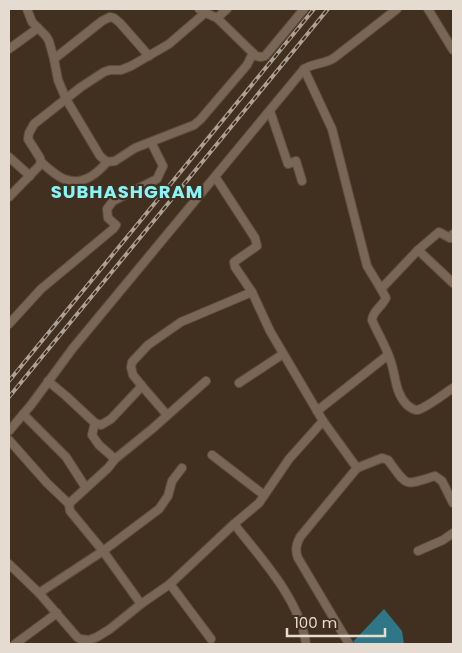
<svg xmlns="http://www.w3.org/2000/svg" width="462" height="653" font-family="Poppins,sans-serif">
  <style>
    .water { fill: #2f7786 }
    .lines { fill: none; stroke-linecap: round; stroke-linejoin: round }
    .minor-casing { stroke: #5c4f40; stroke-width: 10 }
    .minor { stroke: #796654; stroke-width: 8 }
    .rail-casing { stroke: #ada094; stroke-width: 4 }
    .rail { stroke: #413020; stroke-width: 2; stroke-dasharray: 5.5; stroke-linecap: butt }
    .labels { text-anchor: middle; stroke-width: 4.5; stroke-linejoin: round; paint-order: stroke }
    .district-label { font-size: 18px; font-weight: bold; letter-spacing: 1px; fill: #89f5fa; stroke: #413020 }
  </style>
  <rect width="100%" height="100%" fill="#413020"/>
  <path class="water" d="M384,609l18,22 2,13h-53z"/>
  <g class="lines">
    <defs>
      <g id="minor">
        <path d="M27,9l5,13 14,14 3,5 5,18 4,21 8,19 34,57 7,6 8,-1 20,-13 59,-23 6,-5 47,-55 6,-12"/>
        <path d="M199,9l9,5 9,4 39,38 5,1 4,-1 39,-47"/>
        <path d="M428,9l25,41"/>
        <path d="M217,18l10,-9"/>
        <path d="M9,49l29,-21"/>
        <path d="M54,59l48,-38 8,-4 4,1 6,5 29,33"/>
        <path d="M304,69c9,-6 21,-5 30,-11l63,-49"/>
        <path d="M270,111l18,53 8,-3 6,20"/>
        <path d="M9,157l21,19"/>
        <path d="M41,162c7,6 14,13 23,17 18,7 32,-4 43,-17"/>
        <path d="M216,178l39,60 2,8 -23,16 1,5 17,25 18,39 53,90 34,47 25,-10 6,2c20,27 15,26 47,16l7,5 11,22"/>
        <path d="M9,197l30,-31 2,-4 -1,-4 -12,-19 1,-6 5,-9 47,-37 23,-15 6,-2h11l10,-4 38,-22 36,-31"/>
        <path d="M418,250l35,33"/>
        <path d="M381,289l5,9c-4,9 -13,12 -14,22 6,14 15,28 19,42 5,15 4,31 16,43 3,2 6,5 10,5 8,-1 28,-17 36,-22"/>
        <path d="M9,324l32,-35 72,-60 3,-4 -8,-7 -1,-9 6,-8 44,-22 6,-13 -12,-24"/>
        <path d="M48,381l18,15 29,27 6,2 10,-6 31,-33"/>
        <path d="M239,383l44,-29"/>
        <path d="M317,411l71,-56"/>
        <path d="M23,414l43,43 20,31"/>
        <path d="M167,415l-25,-29 -9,-11 -2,-8 1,-5 16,-17 33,-23 71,-30"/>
        <path d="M95,423l-3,12 7,10 16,14"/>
        <path d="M9,431l22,-26 42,-57 231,-279 28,60 35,137 14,23 37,-39 21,-18 11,6 3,-4"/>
        <path d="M9,440l38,43 22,21"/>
        <path d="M212,455l52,40"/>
        <path d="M234,524c27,34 66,76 72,120"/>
        <path d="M418,551l25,-11 10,-7"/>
        <path d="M9,564l30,29 38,44 3,2 9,1 8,-3 13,-8 31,-25 29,-20 64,-60 25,-21 30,-44 34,-38"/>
        <path d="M170,584l41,55"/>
        <path d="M39,593l64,-42 56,-42 9,-13 4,-15 10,-13"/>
        <path d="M141,604l-38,-53 -33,-40 -1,-7 4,-4 35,-32 7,-9 37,-30 54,-48"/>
        <path d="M15,644l42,-31"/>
        <path d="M349,644l-51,-86c-3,-8 -2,-13 2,-21l57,-69"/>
      </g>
    </defs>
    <use href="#minor" class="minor-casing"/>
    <use href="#minor" class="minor"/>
    <defs>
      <g id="rail">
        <path d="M9,381l305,-372"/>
        <path d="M9,397l319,-388"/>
      </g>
    </defs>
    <use href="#rail" class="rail-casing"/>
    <use href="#rail" class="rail"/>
  </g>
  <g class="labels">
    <g class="district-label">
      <text x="127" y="198">SUBHASHGRAM</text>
    </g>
  </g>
  <rect width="462" height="653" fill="none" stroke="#e6dbd1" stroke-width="20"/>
  <path d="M287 628v8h98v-8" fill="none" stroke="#e6dbd1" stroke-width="2.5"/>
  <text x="294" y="628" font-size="15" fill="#e6dbd1" stroke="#413020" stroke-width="4" paint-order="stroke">100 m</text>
</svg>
